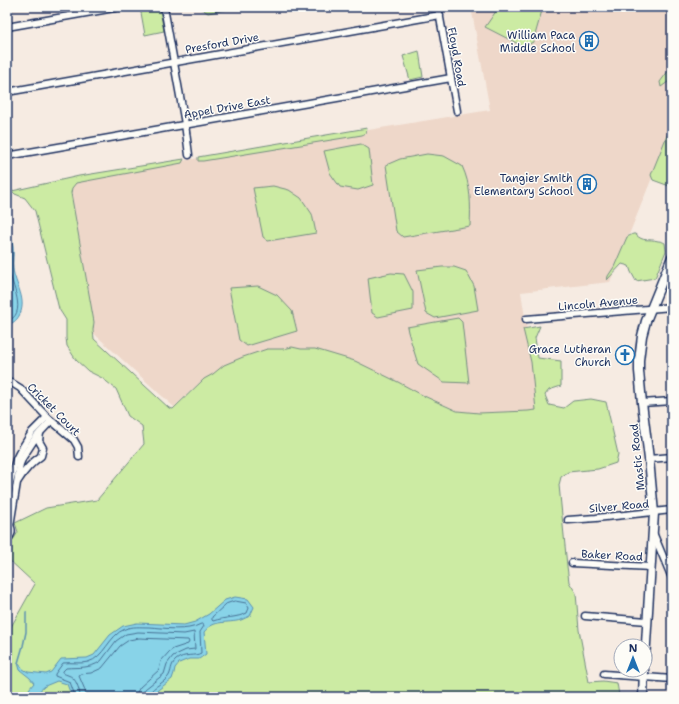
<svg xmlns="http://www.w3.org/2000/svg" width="679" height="704" font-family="'Shantell Sans',sans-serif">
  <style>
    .built { fill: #eed7c9 }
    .green { fill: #cceba3; stroke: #748d80 }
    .water { fill: #88d3e8; stroke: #5c91b1 }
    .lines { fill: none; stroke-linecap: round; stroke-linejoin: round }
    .shore { stroke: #477195; stroke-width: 1 }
    .stream { stroke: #5c91b1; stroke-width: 1.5 }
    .minor-casing { stroke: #1b2f5e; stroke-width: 9 }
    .major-casing { stroke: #1b2f5e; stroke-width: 11 }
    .minor { stroke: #fdfcf7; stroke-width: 6 }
    .major { stroke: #fdfcf7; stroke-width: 8 }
    .labels { text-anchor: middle; stroke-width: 3; stroke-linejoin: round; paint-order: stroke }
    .poi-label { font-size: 11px; fill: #1b2f5e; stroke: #fdfcf7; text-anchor: end }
    .street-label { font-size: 11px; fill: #1b2f5e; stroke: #fdfcf7 }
  </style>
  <rect width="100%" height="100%" fill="#f6ebe2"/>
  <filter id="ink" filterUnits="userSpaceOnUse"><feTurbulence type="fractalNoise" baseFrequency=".025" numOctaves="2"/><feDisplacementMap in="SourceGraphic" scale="8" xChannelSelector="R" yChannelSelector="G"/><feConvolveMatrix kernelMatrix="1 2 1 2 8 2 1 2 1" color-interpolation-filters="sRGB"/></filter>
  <g filter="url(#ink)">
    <path class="built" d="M471,7h201v121l-62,154 -89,10 20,129 -77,-7 -59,-26 -201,-9 -30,28 -85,-78 -23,-149 424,-70z"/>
    <g class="green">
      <path d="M140,7h15l5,4 4,20 -19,4z"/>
      <path d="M200,7h40l-32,6 -8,-5z"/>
      <path d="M499,7h44l-10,35 -9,5 -39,-20z"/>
      <path d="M419,51l4,26 -13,3 -7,-24z"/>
      <path d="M672,66v13l-11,8 -1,-5z"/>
      <path d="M672,123v64l-19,-7 -2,-5z"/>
      <path d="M367,128l-1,5 -4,2 -159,26h-5v-4z"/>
      <path d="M361,144l8,5 4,36 -15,5 -18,-3 -10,-14 -6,-22z"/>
      <path d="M427,154l17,2 18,10c9,19 9,39 8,60l-67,11 -7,-6 -10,-66 14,-6z"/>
      <path d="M184,159l-2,4 -106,20 -4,5 -1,5 23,129 -1,8 1,9 75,69 4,1 31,-30 9,-5 11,-9 19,-8 24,-8h16l9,-2 9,2h14l40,12 43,21 26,14 33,15 22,2 49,-2 8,-1 -5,-48 -8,-33 17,-3 -5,12 3,20 23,3v25l-12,4 -4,5 4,10 15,3 9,-7 18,-2 15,3 12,52 -2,9 -18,6 -30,3 -7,5 -2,8 8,81 2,16 7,11 3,37 10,52 14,-1 14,2 2,12 -2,2h-610v-63l28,-50 -28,-26v-14l6,-4 5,-8 -3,-9 31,-15 51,-8 47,-56 -2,-18 -14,-10 -12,-27 -14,-11 -14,-7 -12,-11 -9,-14 -1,-8v-18l-7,-11 -24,-98 -10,-13 -10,-4 -3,-3 67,-15z"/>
      <path d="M273,186l16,4 12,8 11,16 4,19 -48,8 -5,-4 -10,-49z"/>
      <path d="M633,234h2c9,9 13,4 23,7 3,0 5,1 7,2l1,8 -11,27 -19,3 -5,-9 -2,-6 -7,-2 -15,16 1,-4 6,-9 13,-30z"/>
      <path d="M442,267h12l12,4 8,15 4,24 -43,8 -9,-5 -9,-43z"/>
      <path d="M391,273l13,1 9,18v18l-35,7 -6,-4 -4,-35z"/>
      <path d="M258,286l19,9 15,16 5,20 -50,15 -8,-6 -10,-52z"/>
      <path d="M458,318l4,4 7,61 -25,-1 -26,-18 -10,-32 -1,-5z"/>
    </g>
    <g class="water">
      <path d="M7,226c3,7 5,14 6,21 1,7 -1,14 0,22 2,15 15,31 6,47 -3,5 -6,7 -12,9z"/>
      <path d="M235,597l13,2 6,8 -4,9c-3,1 -6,3 -9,4 -14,4 -27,-1 -37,12l2,22 -7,5h-10l-10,4 -4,5 -1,5 -2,6 -23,18h-78v-2l-4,-11 -10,-3 -12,5 -9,8 -6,3 -1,-8 5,-6 -4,-5 -10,-8 -2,-7 5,6 5,3 18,2 5,-2 10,-13 26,-1 7,-3 16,-20 13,-9 14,-3 47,2 11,-3 14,-8 16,-14z"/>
    </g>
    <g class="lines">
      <g class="shore">
        <path d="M7,239c1,3 2,6 2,9 0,7 -2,14 0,22 2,13 20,45 -2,51"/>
        <path d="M235,601l11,2 3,5 -2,5c-10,5 -22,4 -34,8l-1,-1v-3l14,-13z"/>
        <path d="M75,697l-1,-4 -4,-11 -15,-6v-2l8,-11c8,-1 18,1 25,-1 16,-4 21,-27 37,-33 7,-3 16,-2 24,-2 17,1 37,5 52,-3h2l1,2 -4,6 1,21c-6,4 -17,0 -25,7 -6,5 -4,12 -8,17 -5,7 -19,11 -20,20"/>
        <path d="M80,697c0,-6 -3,-15 -7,-19 -3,-3 -7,-3 -10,-5v-2l3,-3c12,-1 24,1 35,-7l15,-20 10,-7 12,-2 46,2 10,-2 1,17 -9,1 -13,6 -6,8 -3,10 -19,15 -2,4v4"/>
        <path d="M86,697l-1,-7 -6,-14 1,-2 11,-1 11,-5 18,-22 9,-6 10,-2 49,2 1,2 -1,2 -15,5 -4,3 -8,9 -2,9 -19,17 -3,5v5"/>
      </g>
      <path class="stream" d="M18,663l5,-17 3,-14v-20"/>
      <defs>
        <g id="minor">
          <path d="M164,7l21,117 4,31"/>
          <path d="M438,7l19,104"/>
          <path d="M7,27l113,-20"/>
          <path d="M7,92l433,-77"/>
          <path d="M7,156l444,-78"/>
          <path d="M526,319l146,-12"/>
          <path d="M7,380l13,8 27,29 27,23 4,7 1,10"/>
          <path d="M642,403l30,-2"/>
          <path d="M649,459l23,-2"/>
          <path d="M18,481c6,-10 13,-18 23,-25l2,-8 -4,-7 1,-8"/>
          <path d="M7,509l3,-27 6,-23 3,-6 13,-21 15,-15"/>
          <path d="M568,520l28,-2 76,-8"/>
          <path d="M10,526l10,-62 3,-7 13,-20 15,-16"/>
          <path d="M654,535l18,43"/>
          <path d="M7,539c5,-4 6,-9 2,-15"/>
          <path d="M572,563l79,4"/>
          <path d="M585,616l62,5"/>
          <path d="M604,674l68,5"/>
        </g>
        <g id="major">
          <path d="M645,660l9,-147 -5,-54 -7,-56 -3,-32v-11l3,-24 4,-15 26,-64"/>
          <path d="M643,697l1,-27"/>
        </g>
      </defs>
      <use href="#minor" class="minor-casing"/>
      <use href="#major" class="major-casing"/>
      <use href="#minor" class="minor"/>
      <use href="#major" class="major"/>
    </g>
  </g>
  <defs>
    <symbol id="building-ring" viewBox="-11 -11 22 22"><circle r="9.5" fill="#fdfcf7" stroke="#1f6fb2" stroke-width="1.5"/><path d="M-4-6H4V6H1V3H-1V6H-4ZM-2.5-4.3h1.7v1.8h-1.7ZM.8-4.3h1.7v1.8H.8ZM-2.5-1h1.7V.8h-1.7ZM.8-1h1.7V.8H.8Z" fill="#1f6fb2"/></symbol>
    <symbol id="church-ring" viewBox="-11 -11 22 22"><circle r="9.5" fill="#fdfcf7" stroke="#1f6fb2" stroke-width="1.5"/><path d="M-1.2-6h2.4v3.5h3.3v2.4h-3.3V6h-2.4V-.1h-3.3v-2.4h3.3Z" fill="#1f6fb2"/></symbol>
  </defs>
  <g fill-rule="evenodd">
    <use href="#building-ring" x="578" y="30" width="22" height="22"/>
    <use href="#building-ring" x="576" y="173" width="22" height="22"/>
    <use href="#church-ring" x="614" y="344" width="22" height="22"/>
  </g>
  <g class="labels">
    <g class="poi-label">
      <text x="575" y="39">William Paca<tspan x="575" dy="13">Middle School</tspan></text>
      <text x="573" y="182">Tangier Smith<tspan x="573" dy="13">Elementary School</tspan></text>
      <text x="611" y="353">Grace Lutheran<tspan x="611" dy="13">Church</tspan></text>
    </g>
    <g class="street-label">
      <text transform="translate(222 43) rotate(-10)" y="4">Presford Drive</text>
      <text transform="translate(457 57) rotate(80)" y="4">Floyd Road</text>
      <text transform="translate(227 107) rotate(-10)" y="4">Appel Drive East</text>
      <text transform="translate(598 303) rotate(-5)" y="4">Lincoln Avenue</text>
      <text transform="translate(54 409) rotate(45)" y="4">Cricket Court</text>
      <text transform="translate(637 457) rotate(-96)" y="4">Mastic Road</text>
      <text transform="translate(619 506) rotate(-5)" y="4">Silver Road</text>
      <text transform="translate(612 555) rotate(3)" y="4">Baker Road</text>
    </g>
  </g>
  <rect width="679" height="704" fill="none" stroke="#fdfcf7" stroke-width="24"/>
  <rect x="12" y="12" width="655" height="680" fill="none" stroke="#1b2f5e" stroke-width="1.5" filter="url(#ink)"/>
  <g transform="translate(633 658)"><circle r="19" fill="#fdfcf7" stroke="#a3aaba"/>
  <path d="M0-3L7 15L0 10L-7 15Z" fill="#1f6fb2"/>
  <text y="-6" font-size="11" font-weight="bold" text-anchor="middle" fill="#1b2f5e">N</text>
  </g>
</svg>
